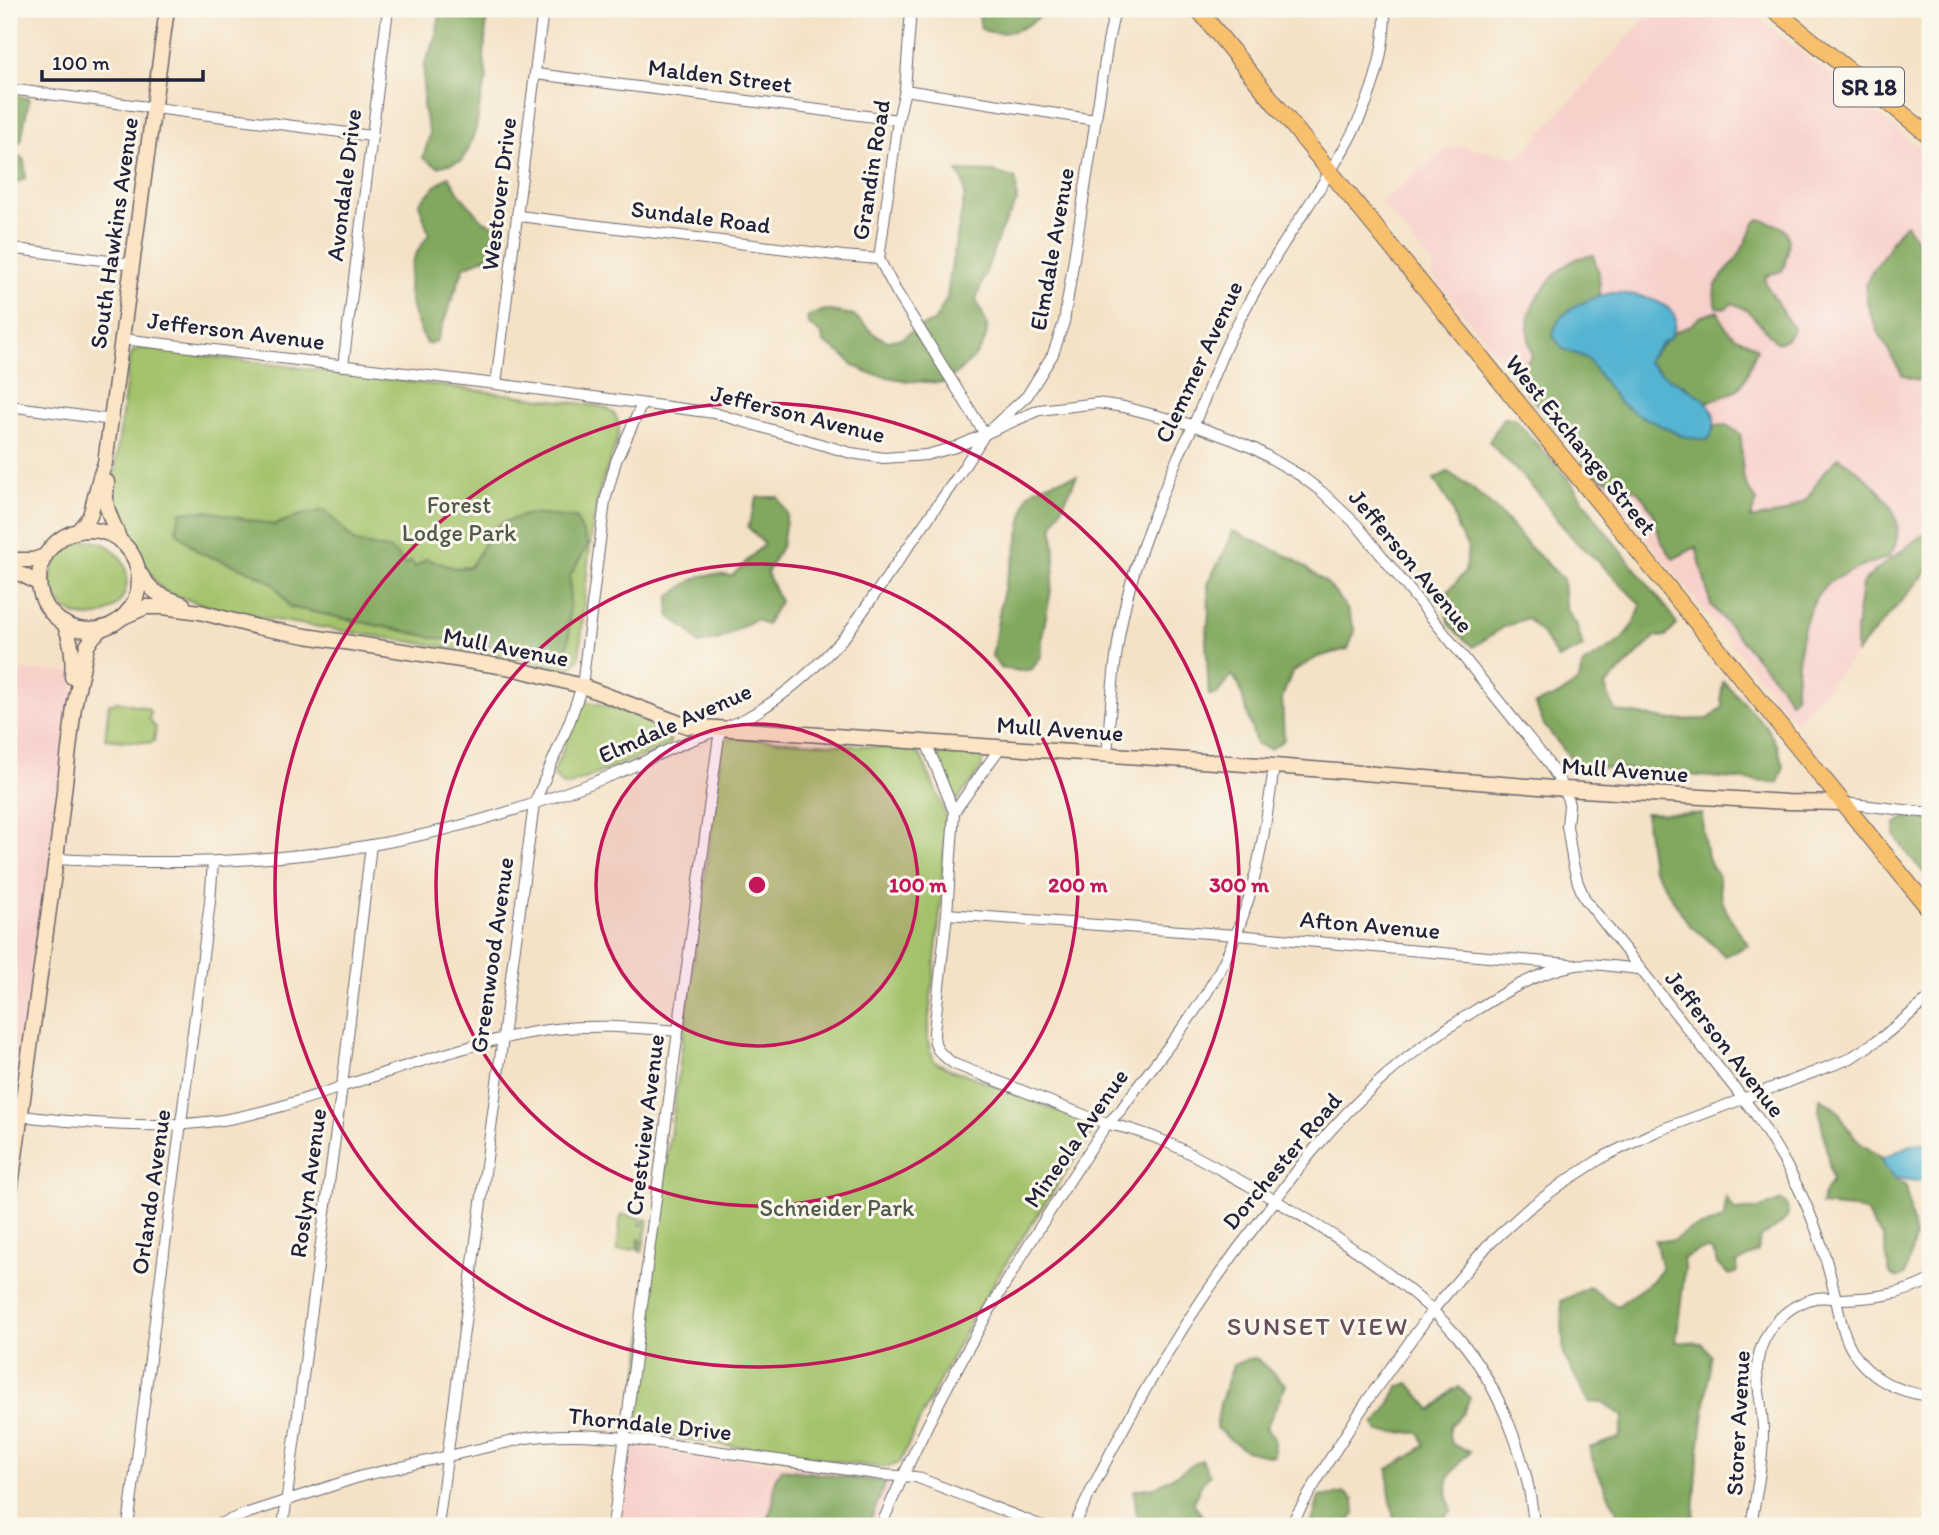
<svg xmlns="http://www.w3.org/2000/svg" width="1939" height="1535" font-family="Itim,sans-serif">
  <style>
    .built { fill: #f7d0ca }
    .green { fill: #a3c26a; stroke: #627252; stroke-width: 2 }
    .forest { fill: #82a85e; stroke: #52654c; stroke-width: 2 }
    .water { fill: #54b4d2; stroke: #3b6b86; stroke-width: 2 }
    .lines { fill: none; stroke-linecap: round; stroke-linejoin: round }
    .street-casing { stroke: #6c656c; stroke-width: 12 }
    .secondary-casing { stroke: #6c656c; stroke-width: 17 }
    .primary-casing { stroke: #6c656c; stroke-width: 18 }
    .street { stroke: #fff; stroke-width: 10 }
    .secondary { stroke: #fce5c4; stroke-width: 14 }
    .primary { stroke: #f8bf6c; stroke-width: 16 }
    .ring { fill: none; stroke: #c2185b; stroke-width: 3.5 }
    .labels { text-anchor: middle; stroke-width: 6; stroke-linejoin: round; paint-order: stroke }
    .shield { fill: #fbf7ec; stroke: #636270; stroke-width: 2 }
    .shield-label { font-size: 23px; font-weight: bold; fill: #22223b }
    .street-label { font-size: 24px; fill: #22223b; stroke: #fbf7ec }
    .park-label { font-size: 24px; fill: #4f5a4b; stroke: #fbf7ec }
    .neighbourhood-label { font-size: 26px; letter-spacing: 2px; fill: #664e5b; stroke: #fbf7ec }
    .centre { fill: #c2185b; stroke: #fbf7ec; stroke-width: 3.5 }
    .ring-label { font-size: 21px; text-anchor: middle; font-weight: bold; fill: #c2185b; stroke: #fbf7ec; stroke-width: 6; stroke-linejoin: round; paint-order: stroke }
  </style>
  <rect width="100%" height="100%" fill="#fbf7ec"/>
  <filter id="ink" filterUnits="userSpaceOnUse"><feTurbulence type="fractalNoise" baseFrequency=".0143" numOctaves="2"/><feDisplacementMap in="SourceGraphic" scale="14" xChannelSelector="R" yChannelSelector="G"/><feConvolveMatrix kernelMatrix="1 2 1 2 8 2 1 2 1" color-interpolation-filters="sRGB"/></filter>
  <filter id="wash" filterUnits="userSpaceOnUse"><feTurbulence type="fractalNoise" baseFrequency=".00686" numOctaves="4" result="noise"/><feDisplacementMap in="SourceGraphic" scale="28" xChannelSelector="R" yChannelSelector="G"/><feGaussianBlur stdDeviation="1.57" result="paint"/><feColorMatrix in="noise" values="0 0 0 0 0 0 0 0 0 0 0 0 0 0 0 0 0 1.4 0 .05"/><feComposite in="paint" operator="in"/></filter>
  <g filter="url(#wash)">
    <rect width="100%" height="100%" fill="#f4e2c7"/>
    <g class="built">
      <path d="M1653,9h95l182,147v412l-134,155 -363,-447 1,-9 -53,-65 63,-52 20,-3 55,11z"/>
      <path d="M9,670l64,2 1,35 -65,493z"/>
      <path d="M636,1444l252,35 5,3 -19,44h-255l11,-78z"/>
    </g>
    <g class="green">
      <path d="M144,348l455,58c11,3 19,8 20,21 2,12 -17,51 -20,66 -12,54 -14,111 -20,165l-7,9 -12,2 -34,-9 -270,-43 -48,-11 -41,-13 -10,-9 -44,-73 -2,-11 18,-139 4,-10z"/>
      <circle cx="89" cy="579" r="38"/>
      <path d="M118,701l29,7 4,5 -2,6 7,9 -2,13 -3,2 -46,-4 4,-35z"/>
      <path d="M583,701c19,2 76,21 87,36v6l-5,4 -98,39 -6,-2 -8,-10z"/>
      <path d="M729,737l176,12 9,1 7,6 23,54 2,10 -6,94 -12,113v15l6,19 19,10 10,2 127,51 3,4 -1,6c-42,62 -85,124 -122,189 -25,45 -48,92 -70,139 -10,7 -20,5 -31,4l-226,-33c-7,-1 -10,-3 -11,-11l89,-668 2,-10z"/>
      <path d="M947,751l33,3 3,3 -2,13 -24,30 -3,-2c-6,-13 -20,-31 -15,-45z"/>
      <path d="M621,1214l20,4 -1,7h3l1,-6 4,1 -6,32 -3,-1 2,-12 -2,-1 -2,11 -20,2z"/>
    </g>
    <g class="forest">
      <path d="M441,9h46l-3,48 3,22 -6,18 -5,31 -8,22 -7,11 -23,6 -15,-9 7,-24 -7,-26 1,-43 11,-25z"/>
      <path d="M978,9h69c-18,19 -40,30 -66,20z"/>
      <path d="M9,93l20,6 -8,42 -11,8 14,11 2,18 -17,9z"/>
      <path d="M957,171l38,1 21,7 1,22 -17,31 -24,68c3,8 10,19 11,27 1,25 -26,42 -43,56l-36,-2 -40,-8 -15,-8 -11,-11 -19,-12 -1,-8 -13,-9 -2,-8 18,-7 29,5 20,19 13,7 16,-3 11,-9 20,-7 13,-24 4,-30 14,-73 -2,-15z"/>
      <path d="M449,176l12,20 21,24 22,11 -2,19 -38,17 -27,74 -10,3c-14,-26 -23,-52 -15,-81 3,-10 11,-20 17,-29l-10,-31 18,-18z"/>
      <path d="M1759,219c23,7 34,8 28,35 -2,6 -1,10 -5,17l-12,3 -5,4 1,6 27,45c-2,8 -8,12 -16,14l-29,-32 -15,-8 -7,5 -9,-1c-10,-25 10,-32 20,-49 7,-11 12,-24 18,-35z"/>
      <path d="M1906,224l20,30h4v54h-2l-4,9 6,7v56l-9,1 -18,-5c-12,-22 -48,-75 -34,-99 3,-6 8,-12 12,-18 8,-12 14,-26 25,-35z"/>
      <path d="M1593,255l6,18 1,23 -25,10 -16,15 4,27 24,10 31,43 17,12 47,23 30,-3 1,-7 14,-1 13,9c4,17 -1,37 7,52 2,5 7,10 10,15l-7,18 34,-6 23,-14 17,-27 15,-15c25,18 67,49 57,84 -1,6 -4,11 -7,16 -16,6 -54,18 -65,30 -25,29 -26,74 -29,110l-5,5 -10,-17 -69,-80 -15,-58 -23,12 -13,-20 -6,-25 -16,-23 -42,-15 -84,-102 20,-17c-2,-10 -5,-23 -4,-33 1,-23 28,-55 48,-65 5,-2 12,-3 17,-4z"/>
      <path d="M1718,311c4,13 10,23 23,28 7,4 11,3 16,10 -16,37 -8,41 -51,53l-20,-16 -21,-10 -18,-15 26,-28 15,-6 12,-10z"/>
      <path d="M1503,418h11l56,63 32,46 67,84 8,14 -11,11 -11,1 -50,49 10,25 58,9 35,-1 15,-12 -2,-10 2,-16 43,45 11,20 7,20 -6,17 -202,-18 -32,-40 -9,-21 26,-10 18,-14 4,-16c31,-19 46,-21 58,-59l-44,-45 -18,-15 -22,-25 -19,-27 -49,-51z"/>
      <path d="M1448,472l25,17 29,26 27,31 34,33 2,27 12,20 6,21 -25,12 -15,-24 -16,-17 -23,9 -31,20 -23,-21 -8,-28 23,-26 3,-25 -10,-16 -7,-25 -17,-27z"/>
      <path d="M1077,476l-24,49 2,35 -4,30 -9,47v18l-10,14 -12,2 -20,-3 -8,-12 8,-48 6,-28 9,-25 12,-58 7,-8 20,-8z"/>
      <path d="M757,497h21l9,17 -5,31 -15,28 13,29 -14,23 -10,-6 -36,20 -21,5 -10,-13 -20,-15v-19c26,-19 28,-26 63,-21l32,-32 -16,-17z"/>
      <path d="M325,510l30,32 33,7 9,6 8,10 6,-4 4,6 11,-8 29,9 15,-1 9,-14 11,-23 14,-8 25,-8 47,4 12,27 -18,31 -1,61 -3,17h-42l-97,-18 -137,-29 -16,-23 -22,-12 -54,-20 -22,-21 5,-19 26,-1 67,14 27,-10z"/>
      <path d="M1930,530v38l-74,85v-23l6,-46 14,-14z"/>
      <path d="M1233,531l61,28 34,25 19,25 8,22 -7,18 -30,8 -26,15 -10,26 2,42 -13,9 -15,-5 -17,-59 -7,-10 -15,19 -8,1 -3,-56 3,-26 -1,-31 18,-33z"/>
      <path d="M1645,813l57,1c1,23 2,44 17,63 -1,27 14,46 30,68l-24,11 -20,-19 -15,-11 -38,-59z"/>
      <path d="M1909,817l21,3v60l-20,-23 -15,-21v-12l8,-5z"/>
      <path d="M1820,1097l19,15 8,15 13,16 22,15c4,12 13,23 24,28l9,52 -10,37 -7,3 -8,-4 -7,-38 -9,-10 -8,-14 -14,-4 -31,-3 3,-11 8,-14 -13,-71z"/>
      <path d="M1726,1197l9,14 23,-2 24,-9 5,5 1,11 -9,10 -19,11 -2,14 -22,13 1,8 -8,3 -12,-11 -2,-9 -6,-6 -11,2 -16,8 3,9 -9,74 26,1 9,13 -13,104 -5,66h-69l-29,-59 -6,-19 30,-10 5,-21 -20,-14 -15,-1 -25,-46 -3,-55 28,-14 28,19 34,-24 11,-12 -7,-30h19l16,-11 20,-5 14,-6z"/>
      <path d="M1248,1359h9l29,26 -20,43 8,10v18c-27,0 -38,-12 -58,-28l4,-24 13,-39z"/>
      <path d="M1409,1383l23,28 21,-22 6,-2 11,11 -7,15 -13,13 -1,12 4,7 17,6c-19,21 -30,30 -18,59 -14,17 -37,16 -57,16l-6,-37 -1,-20c12,-8 26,-13 36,-24l-4,-12 -42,-1 -4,-8 10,-10 14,-27z"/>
      <path d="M1201,1460l9,14 -8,10 -9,18 16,24h-71l-4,-36 21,-3z"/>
      <path d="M782,1469l104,13 -18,44h-97l-2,-9 4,-14 2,-24z"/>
      <path d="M1345,1493l9,7 1,13 -8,13h-36l8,-29z"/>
    </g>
    <g class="water">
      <path d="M1611,293c22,0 53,5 65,24l-1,10 -5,11 -8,5 -15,18c19,25 87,33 62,78l-7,1 -20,-4 -47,-23 -17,-12 -31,-43 -24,-9 -10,-13c3,-27 36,-37 58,-43z"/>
      <path d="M1920,1143l10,3v33l-14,2 -22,-3 -10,-13 -2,-7c14,-4 25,-14 38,-15z"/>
    </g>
  </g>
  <g filter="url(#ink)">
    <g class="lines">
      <defs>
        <g id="street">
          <path d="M911,9l-6,81 -7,30 -19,139 17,32 89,143"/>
          <path d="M536,74l362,46"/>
          <path d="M9,89l362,47"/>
          <path d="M905,90l190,30"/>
          <path d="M519,216l324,40 36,3"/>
          <path d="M9,248l123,16"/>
          <path d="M123,339l373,45 218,29 137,40 33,5 42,-3 30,-8 83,-37 59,-7 26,4 69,18 38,14 24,10 46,27 21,16 35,33 187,232 21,32 4,16 -2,21 6,38 5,19 7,16 171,216c20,32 40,64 54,99 11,25 18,51 24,77 3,12 5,25 9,37 11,42 46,63 87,68"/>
          <path d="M343,366l45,-357"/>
          <path d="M496,384l47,-375"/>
          <path d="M9,406l103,14"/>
          <path d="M926,742l28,70 -7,102 -13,118c0,19 6,21 20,32l153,60c51,8 97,37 141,61 69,38 158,92 210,152 42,50 71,124 76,189"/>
          <path d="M1107,755c4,-52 7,-103 19,-153 12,-50 32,-98 52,-145 5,-11 11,-22 16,-33 13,-30 23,-60 37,-88 16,-32 34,-63 53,-93 47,-74 102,-142 101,-234"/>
          <path d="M1844,803l86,10"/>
          <path d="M954,812l46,-64"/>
          <path d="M56,859c105,6 211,5 316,-14 82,-14 165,-40 243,-71 21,-8 41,-19 62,-28 23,-10 47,-17 69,-28 38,-20 72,-52 101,-84l113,-161 25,-39 42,-38 26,-42 11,-32 44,-280 7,-33"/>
          <path d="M947,914l289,21 333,29"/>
          <path d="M22,1116c67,8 133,14 201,4 54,-9 106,-30 158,-46 57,-18 115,-38 175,-45 40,-5 81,-1 122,2"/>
          <path d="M128,1526l82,-624 3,-40"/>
          <path d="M214,1526l34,-13 114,-37 164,-38c33,-5 65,-3 98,0l259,37 33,2 126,49"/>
          <path d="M283,1526l59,-440 29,-241"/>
          <path d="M438,1526l96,-722 35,-81 13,-37 23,-185 11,-40 26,-57"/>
          <path d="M613,1526l65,-495 42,-302"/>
          <path d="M881,1526c60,-142 140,-274 226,-402l14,-14c27,-40 59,-75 85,-116 45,-73 57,-144 68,-228"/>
          <path d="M1074,1526c52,-110 114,-216 190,-311 16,-21 31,-43 48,-63 45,-55 99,-102 159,-139 33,-21 66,-41 105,-48 18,-3 45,3 64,4"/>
          <path d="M1290,1526l38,-64 41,-64 63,-87 55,-65 42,-38 34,-25 42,-27 50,-24 194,-73 32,-21 49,-40"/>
          <path d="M1751,1526c5,-31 12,-64 12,-95 0,-20 -5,-39 -6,-59 0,-35 25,-66 59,-74 9,-2 17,1 26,1 31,-1 60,-4 88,-19"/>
        </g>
        <g id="secondary">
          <path d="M107,482c-4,29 4,33 13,59"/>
          <circle cx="89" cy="580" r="50"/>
          <path d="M77,532l13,-16 10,-39 5,-14 62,-454"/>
          <path d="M9,560h24l12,-4"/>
          <path d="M9,570l16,6 14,8"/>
          <path d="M139,572c14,22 19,23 44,32"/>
          <path d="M123,617l23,-10h17l37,5 57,15 49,9 206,32 70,18 105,40 587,40 291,23 222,13 57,1"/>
          <path d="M64,623c8,18 10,35 8,54"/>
          <path d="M9,1200l47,-341 18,-152 13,-61 6,-9 9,-9"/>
        </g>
        <g id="primary">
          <path d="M1198,9l732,901"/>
          <path d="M1773,9l157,127"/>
        </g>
      </defs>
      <use href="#street" class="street-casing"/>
      <use href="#secondary" class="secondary-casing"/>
      <use href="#primary" class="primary-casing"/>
      <use href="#street" class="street"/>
      <use href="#secondary" class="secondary"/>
      <use href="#primary" class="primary"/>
    </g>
  </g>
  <circle cx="757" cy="885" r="161" fill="#c2185b" fill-opacity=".12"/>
  <g class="ring">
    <circle cx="757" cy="885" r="161"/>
    <circle cx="757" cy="885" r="321"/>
    <circle cx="757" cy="885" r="482"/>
  </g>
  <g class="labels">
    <rect class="shield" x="1834" y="67.5" width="70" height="39" rx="5"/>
    <g class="shield-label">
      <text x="1869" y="95">SR 18</text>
    </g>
    <g class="street-label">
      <text transform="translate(720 76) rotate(7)" y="8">Malden Street</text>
      <text transform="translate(871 170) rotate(-81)" y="8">Grandin Road</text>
      <text transform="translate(344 185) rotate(-83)" y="8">Avondale Drive</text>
      <text transform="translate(499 194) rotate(-83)" y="8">Westover Drive</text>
      <text transform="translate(701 217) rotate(7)" y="8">Sundale Road</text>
      <text transform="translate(114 233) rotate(-82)" y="8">South Hawkins Avenue</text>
      <text transform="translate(1052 249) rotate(-80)" y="8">Elmdale Avenue</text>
      <text transform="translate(236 331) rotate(7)" y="8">Jefferson Avenue</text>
      <text transform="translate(1199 362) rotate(-65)" y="8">Clemmer Avenue</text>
      <text transform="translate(798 414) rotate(14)" y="8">Jefferson Avenue</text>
      <text transform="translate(1581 445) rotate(51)" y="8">West Exchange Street</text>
      <text transform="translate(1411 561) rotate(50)" y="8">Jefferson Avenue</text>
      <text transform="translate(506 647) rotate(11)" y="8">Mull Avenue</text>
      <text transform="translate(675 723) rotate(-24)" y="8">Elmdale Avenue</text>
      <text transform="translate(1060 729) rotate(4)" y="8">Mull Avenue</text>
      <text transform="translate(1625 770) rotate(4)" y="8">Mull Avenue</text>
      <text transform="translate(1370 925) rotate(5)" y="8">Afton Avenue</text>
      <text transform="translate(492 955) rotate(-82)" y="8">Greenwood Avenue</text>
      <text transform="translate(1725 1044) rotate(52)" y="8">Jefferson Avenue</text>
      <text transform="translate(645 1125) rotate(-83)" y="8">Crestview Avenue</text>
      <text transform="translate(1076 1138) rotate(-55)" y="8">Mineola Avenue</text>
      <text transform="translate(1282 1161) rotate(-50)" y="8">Dorchester Road</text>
      <text transform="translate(308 1183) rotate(-82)" y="8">Roslyn Avenue</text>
      <text transform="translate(151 1192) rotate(-82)" y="8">Orlando Avenue</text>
      <text transform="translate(1738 1423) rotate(-87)" y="8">Storer Avenue</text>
      <text transform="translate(650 1424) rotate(6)" y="8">Thorndale Drive</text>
    </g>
    <g class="park-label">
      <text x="459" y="513">Forest<tspan x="459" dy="28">Lodge Park</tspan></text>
      <text x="837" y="1216">Schneider Park</text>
    </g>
    <g class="neighbourhood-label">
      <text x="1318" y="1335">SUNSET VIEW</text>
    </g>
  </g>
  <circle cx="757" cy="885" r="10" class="centre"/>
  <g class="ring-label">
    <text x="918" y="892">100 m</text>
    <text x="1078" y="892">200 m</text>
    <text x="1239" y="892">300 m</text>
  </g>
  <rect width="1939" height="1535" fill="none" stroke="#fbf7ec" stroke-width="35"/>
  <path d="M42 70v10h161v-10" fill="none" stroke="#22223b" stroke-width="3.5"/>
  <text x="52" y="70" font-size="21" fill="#22223b" stroke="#fbf7ec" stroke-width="5" paint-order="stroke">100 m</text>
</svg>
